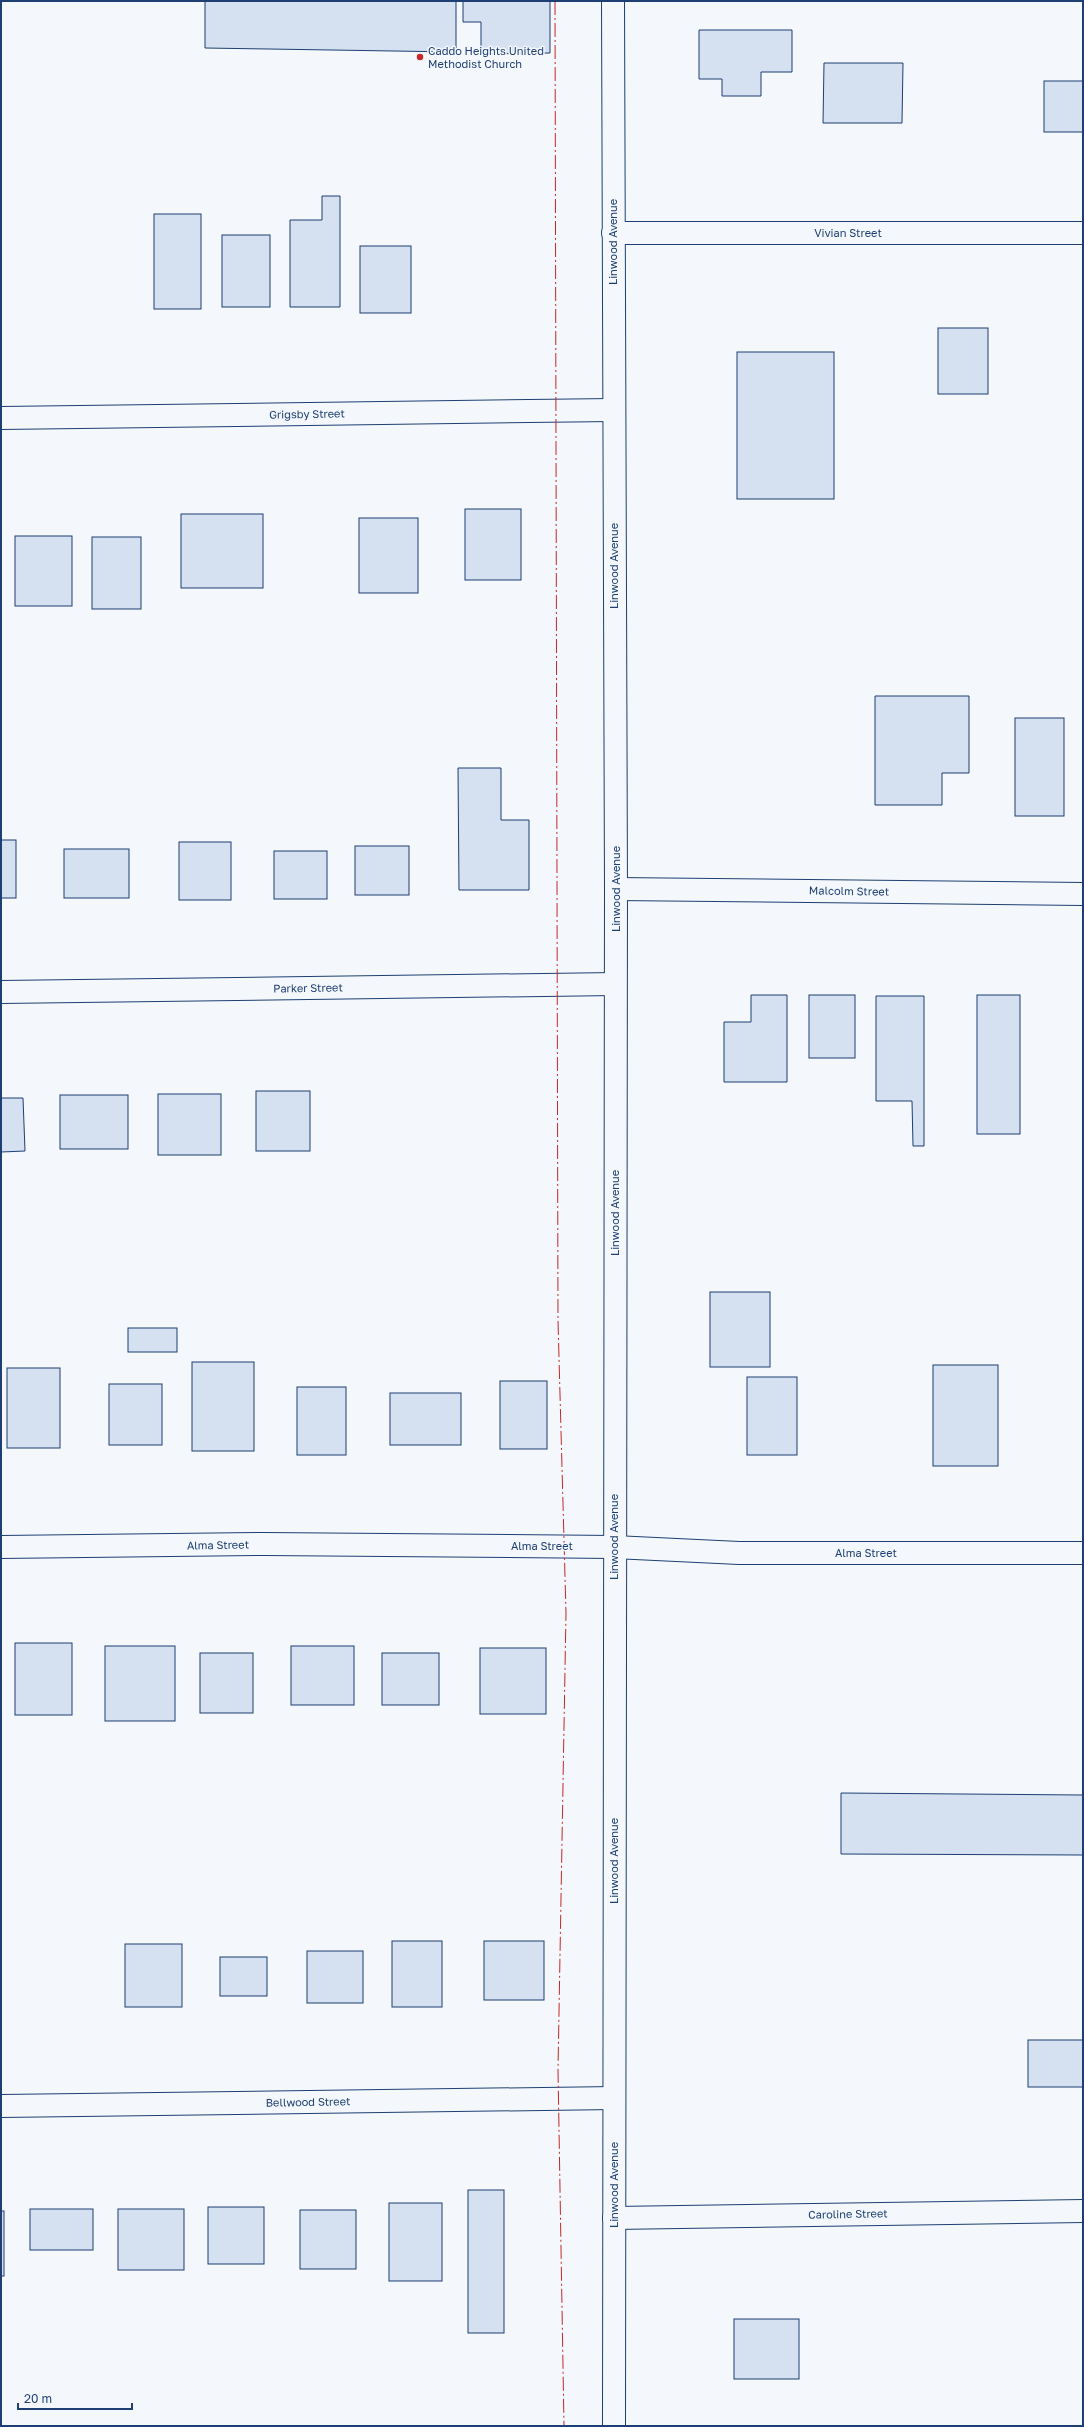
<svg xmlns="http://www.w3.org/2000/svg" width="1084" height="2427" font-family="'Golos Text',sans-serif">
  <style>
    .building { fill: #d5e0f0; stroke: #1d3f73 }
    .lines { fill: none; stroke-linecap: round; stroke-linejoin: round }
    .street-casing { stroke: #1d3f73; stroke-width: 24 }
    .secondary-casing { stroke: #1d3f73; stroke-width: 24 }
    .street { stroke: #f4f7fb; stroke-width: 22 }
    .secondary { stroke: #f4f7fb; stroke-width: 22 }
    .power { stroke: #c62828; stroke-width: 1; stroke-dasharray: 14 3 2 3; stroke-linecap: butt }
    .poi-dot { fill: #c62828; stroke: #f4f7fb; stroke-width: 1.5 }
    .labels { text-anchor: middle; stroke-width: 3; stroke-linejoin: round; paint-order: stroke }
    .poi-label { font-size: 11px; fill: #1d3f73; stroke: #f4f7fb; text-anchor: start }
    .street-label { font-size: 11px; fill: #1d3f73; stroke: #f4f7fb }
  </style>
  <rect width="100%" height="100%" fill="#f4f7fb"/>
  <g class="building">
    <path d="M205,1h251v51l-251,-4z"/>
    <path d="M463,1h87v52l-69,1v-32h-18z"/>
    <path d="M699,30h93v42h-31v24h-39v-17h-23z"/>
    <path d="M824,63h79l-1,60h-79z"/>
    <rect x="1044" y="81" width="39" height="51"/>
    <path d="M322,196h18v111h-50v-87h32z"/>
    <rect x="154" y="214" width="47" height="95"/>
    <rect x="222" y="235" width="48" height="72"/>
    <rect x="360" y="246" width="51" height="67"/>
    <rect x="938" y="328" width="50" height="66"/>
    <rect x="737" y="352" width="97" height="147"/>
    <rect x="465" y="509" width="56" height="71"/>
    <rect x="181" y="514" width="82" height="74"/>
    <rect x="359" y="518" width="59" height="75"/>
    <rect x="15" y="536" width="57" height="70"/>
    <rect x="92" y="537" width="49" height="72"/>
    <path d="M875,696h94v77h-27v32h-67z"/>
    <rect x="1015" y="718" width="49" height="98"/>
    <path d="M458,768h43v52h28v70h-70z"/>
    <rect x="1" y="840" width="15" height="58"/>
    <rect x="179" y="842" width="52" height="58"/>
    <rect x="355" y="846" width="54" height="49"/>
    <rect x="64" y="849" width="65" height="49"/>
    <rect x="274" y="851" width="53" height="48"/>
    <path d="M751,995h36v87h-63v-60h27z"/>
    <rect x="809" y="995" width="46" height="63"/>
    <rect x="977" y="995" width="43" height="139"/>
    <path d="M876,996h48v150h-11l-1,-45h-36z"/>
    <rect x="256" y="1091" width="54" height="60"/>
    <rect x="158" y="1094" width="63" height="61"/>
    <rect x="60" y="1095" width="68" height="54"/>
    <path d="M1,1098h22l2,53 -24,1z"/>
    <rect x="710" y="1292" width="60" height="75"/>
    <rect x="128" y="1328" width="49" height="24"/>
    <rect x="192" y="1362" width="62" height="89"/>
    <rect x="933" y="1365" width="65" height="101"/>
    <rect x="7" y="1368" width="53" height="80"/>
    <rect x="747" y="1377" width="50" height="78"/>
    <rect x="500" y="1381" width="47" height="68"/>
    <rect x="109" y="1384" width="53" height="61"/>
    <rect x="297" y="1387" width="49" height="68"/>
    <rect x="390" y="1393" width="71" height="52"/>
    <rect x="15" y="1643" width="57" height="72"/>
    <rect x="105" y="1646" width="70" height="75"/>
    <rect x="291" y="1646" width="63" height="59"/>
    <rect x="480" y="1648" width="66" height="66"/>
    <rect x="200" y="1653" width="53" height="60"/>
    <rect x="382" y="1653" width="57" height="52"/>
    <path d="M841,1793l242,2v60l-242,-1z"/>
    <rect x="392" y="1941" width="50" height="66"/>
    <rect x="484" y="1941" width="60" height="59"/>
    <rect x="125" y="1944" width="57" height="63"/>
    <rect x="307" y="1951" width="56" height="52"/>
    <rect x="220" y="1957" width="47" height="39"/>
    <rect x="1028" y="2040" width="55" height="47"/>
    <rect x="468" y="2190" width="36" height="143"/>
    <rect x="389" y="2203" width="53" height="78"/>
    <rect x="208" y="2207" width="56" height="57"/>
    <rect x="30" y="2209" width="63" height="41"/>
    <rect x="118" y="2209" width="66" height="61"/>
    <rect x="300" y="2210" width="56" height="59"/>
    <rect x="1" y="2211" width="3" height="65"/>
    <rect x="734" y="2319" width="65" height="60"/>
  </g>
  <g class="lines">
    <defs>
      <g id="street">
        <path d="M613,233h470"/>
        <path d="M1,418l612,-8"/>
        <path d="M616,889l467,5"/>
        <path d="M1,992l614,-8"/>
        <path d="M1,1547l263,-3 350,3 125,6h344"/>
        <path d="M1,2106l613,-8"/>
        <path d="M614,2218l469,-7"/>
      </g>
      <path id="secondary" d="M613,1l3,888 -2,1537"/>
    </defs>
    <use href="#street" class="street-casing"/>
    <use href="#secondary" class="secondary-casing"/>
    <use href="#street" class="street"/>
    <use href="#secondary" class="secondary"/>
    <path class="power" d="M555,1l3,1320 8,292 -8,457 6,356"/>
  </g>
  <circle class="poi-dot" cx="420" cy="57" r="4"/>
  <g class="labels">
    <g class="poi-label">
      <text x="428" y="55">Caddo Heights United<tspan x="428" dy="13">Methodist Church</tspan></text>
    </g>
    <g class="street-label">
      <text x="848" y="237">Vivian Street</text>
      <text transform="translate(613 242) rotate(-90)" y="4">Linwood Avenue</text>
      <text transform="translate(307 414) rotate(-1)" y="4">Grigsby Street</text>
      <text transform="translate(614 566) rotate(-90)" y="4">Linwood Avenue</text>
      <text transform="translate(616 889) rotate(-90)" y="4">Linwood Avenue</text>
      <text transform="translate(849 891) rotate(1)" y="4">Malcolm Street</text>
      <text transform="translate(308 988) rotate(-1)" y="4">Parker Street</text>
      <text transform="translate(615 1213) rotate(-90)" y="4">Linwood Avenue</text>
      <text transform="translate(614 1537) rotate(-90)" y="4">Linwood Avenue</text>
      <text transform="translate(218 1545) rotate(-1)" y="4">Alma Street</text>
      <text x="542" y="1550">Alma Street</text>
      <text x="866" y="1557">Alma Street</text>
      <text transform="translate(614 1861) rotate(-90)" y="4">Linwood Avenue</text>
      <text transform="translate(308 2102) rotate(-1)" y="4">Bellwood Street</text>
      <text transform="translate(614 2185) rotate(-90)" y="4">Linwood Avenue</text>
      <text transform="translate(848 2214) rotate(-1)" y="4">Caroline Street</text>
    </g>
  </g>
  <rect width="1084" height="2427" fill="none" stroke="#1d3f73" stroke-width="4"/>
  <path d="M18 2403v6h114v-6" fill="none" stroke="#1d3f73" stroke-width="2"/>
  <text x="24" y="2403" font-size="12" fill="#1d3f73" stroke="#f4f7fb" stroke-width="3" paint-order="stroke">20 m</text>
</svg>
